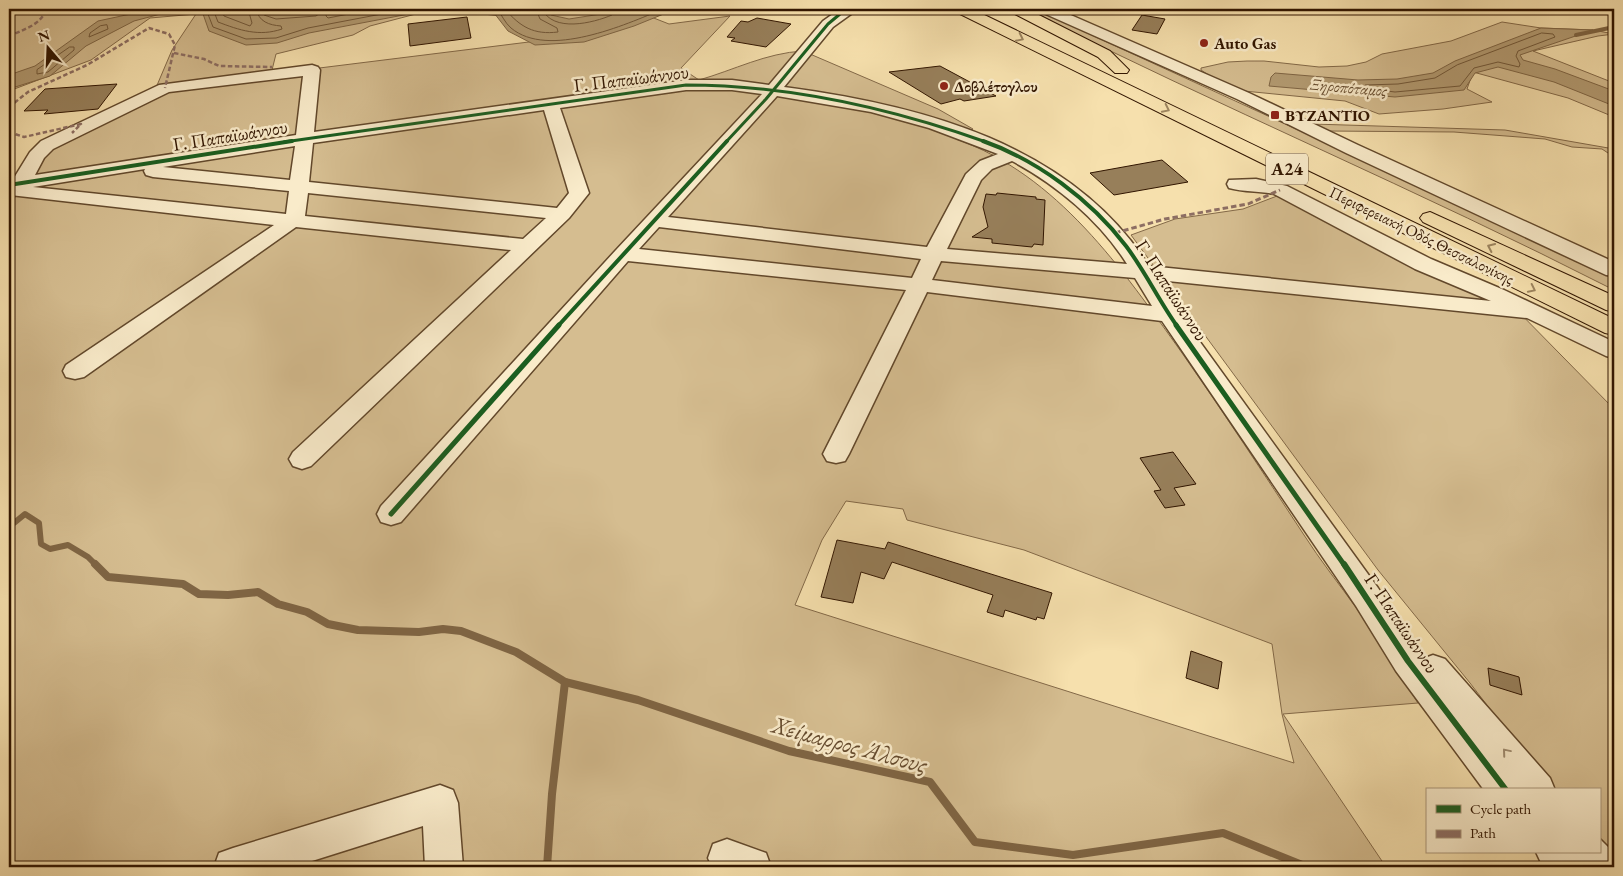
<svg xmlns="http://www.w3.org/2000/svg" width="1623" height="876" font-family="'EB Garamond',serif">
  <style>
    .green { fill: #d5bd90; stroke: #836948; fill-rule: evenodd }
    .water { fill: #b39b72; stroke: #7f6544 }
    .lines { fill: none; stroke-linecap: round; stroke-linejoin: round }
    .shore { stroke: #725839; stroke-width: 1 }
    .stream-far2 { stroke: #7f6544; stroke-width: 4 }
    .stream-far1 { stroke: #7f6544; stroke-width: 6 }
    .stream { stroke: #7f6544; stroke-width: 8 }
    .building { fill: #977f5a; stroke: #311500 }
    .minor-casing { stroke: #62482b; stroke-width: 3 }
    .highway-casing { stroke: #311500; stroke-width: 2 }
    .minor { fill: #f9ebca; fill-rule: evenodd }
    .highway { fill: #f6e0ad; fill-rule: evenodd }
    .quiet-far1 { stroke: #8d6e63; stroke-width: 2.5; stroke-dasharray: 4.5 2.5; stroke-linecap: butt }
    .quiet { stroke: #8d6e63; stroke-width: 3; stroke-dasharray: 5.5 3; stroke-linecap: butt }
    .cycleway-far3-casing { stroke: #f9ebca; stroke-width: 5 }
    .cycleway-far2-casing { stroke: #f9ebca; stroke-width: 6 }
    .cycleway-far1-casing { stroke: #f9ebca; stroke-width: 8 }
    .cycleway-casing { stroke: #f9ebca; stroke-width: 9 }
    .cycleway-far3 { stroke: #1b5e20; stroke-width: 3 }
    .cycleway-far2 { stroke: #1b5e20; stroke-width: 4 }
    .cycleway-far1 { stroke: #1b5e20; stroke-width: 5 }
    .cycleway { stroke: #1b5e20; stroke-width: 6 }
    .oneway { stroke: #9d855f }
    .oneway2 { stroke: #9f8b6f }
    .poi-dot { fill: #8f2418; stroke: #f9ebca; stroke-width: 2 }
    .labels { text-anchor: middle; stroke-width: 5; stroke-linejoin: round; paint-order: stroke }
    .far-poi-label { font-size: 16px; font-weight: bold; fill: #311500; stroke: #f9ebca; text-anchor: start }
    .far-water-label { font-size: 16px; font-style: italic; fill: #654b2e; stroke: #f9ebca }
    .far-street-label { font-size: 16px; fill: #311500; stroke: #f9ebca }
    .shield { fill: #f9ebca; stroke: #6d553d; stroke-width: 1 }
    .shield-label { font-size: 18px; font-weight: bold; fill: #311500 }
    .street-label { font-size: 19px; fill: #311500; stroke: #f9ebca }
    .near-water-label { font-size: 24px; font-style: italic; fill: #654b2e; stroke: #f9ebca }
  </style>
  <rect width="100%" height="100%" fill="#f6e0ad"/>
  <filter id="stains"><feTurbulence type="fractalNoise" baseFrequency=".004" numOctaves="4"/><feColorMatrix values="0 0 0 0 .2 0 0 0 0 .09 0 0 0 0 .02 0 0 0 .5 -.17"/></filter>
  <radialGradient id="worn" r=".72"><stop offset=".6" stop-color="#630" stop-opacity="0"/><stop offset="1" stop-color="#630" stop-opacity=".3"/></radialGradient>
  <g class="green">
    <path d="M9,9h644l-12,4 28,11 61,-8 -49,52 18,12c35,-10 67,-27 104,-29l135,58 35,20 -17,10c102,36 166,130 226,214 42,60 82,121 122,182 16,25 35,49 53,74 21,30 41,63 61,94l-135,11 103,153h-1377v-665l20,-16 18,-41 108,-55 17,-40 24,-36 -46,4 -59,42 -82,31zM435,9l67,7 43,24 -274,34 5,-20 77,-19 17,-9zM846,501l57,8 4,11 117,30 248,94 10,70 12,49 -499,-158 27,-65z"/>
    <path d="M1025,9h10l579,266v15c-194,-99 -394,-183 -589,-281z"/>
    <path d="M1502,22l39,6 52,2 21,4 -16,2 -65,15 81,32v34l-46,-19 -95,-26 -6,17 25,13 -49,7 -64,5 -34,-13 -101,-10 -34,-15 -9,-6v-2l27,-6 19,-1h17l55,6 28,-1 19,-4 16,-8 69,-13z"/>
    <path d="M1313,124l192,6 109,19v8l-12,-8 -30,-2 -27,-8 -91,-7 -127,-1z"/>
    <path d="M1277,196l32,13 199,92 106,108v458l-15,-18v-59h-47l-82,-107 -92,-113 -247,-335 44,-16 68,-10z"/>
  </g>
  <g class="water">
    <path d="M154,9h108l14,5 54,-5h158l-58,1 -121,23 -32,10 -31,2 -37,-14 -7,-20h-30l-38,10 -48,25 -36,30 -41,13v-14l26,-9 63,-45z"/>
    <path d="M491,9h54l6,6 18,4 32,-5 12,-5h63l-42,17 -50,16 -49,3 -27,-14z"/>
    <path d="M1541,28l52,2 -73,25 3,5 32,9 59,22v15l-60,-24 -56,-15 -23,6 -11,17 -69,7 -126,-11 2,-9 4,-4 83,7 39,-1 36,-6 22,-12z"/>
  </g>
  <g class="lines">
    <g class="shore">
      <path d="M206,9l7,18 33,12 30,-1 32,-10 100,-19"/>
      <path d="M213,9l5,13c21,8 41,15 64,7l-1,-3c-12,-1 -22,-4 -25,-17"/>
      <path d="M221,9l3,7 26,10 2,-3 -4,-14"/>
      <path d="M262,9l2,6 12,4 40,-3 4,-3v-4"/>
      <path d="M327,9l-1,7 2,2 47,-9"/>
      <path d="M497,9c5,6 8,14 14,19 37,31 114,-3 152,-19"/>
      <path d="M505,9c15,18 29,26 53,23l-1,-4 -17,-9 -4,-10"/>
      <path d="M542,9c11,24 51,14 70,6l2,-6"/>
      <path d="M107,25l1,4 -19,8 1,-4 10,-7z"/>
      <path d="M1542,33l11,1 2,3 -37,14 -2,5 4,8 -1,3 -21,-5 -24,6 -14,18 -65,6 -32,-4 2,-3 33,-1 37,-6 22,-13z"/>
      <path d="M70,47h4v3l-26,22 -11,2v-4z"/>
    </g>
    <path class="stream-far2" d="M1576,35l38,-8"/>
    <path class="stream-far1" d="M9,521l5,2 11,-9 14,9 2,21 9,5 18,-4 20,12 9,9"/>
    <g class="stream">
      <path d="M95,564l13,13 75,7 16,10 29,1 30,-3 20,12 29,8 21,12 30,6 61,2 24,-3 18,2 55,21 49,30 73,18 151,51 141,31 45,60 98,13 150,-22 84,34"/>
      <path d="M547,867l5,-73 13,-112"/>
    </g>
  </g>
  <g class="building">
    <path d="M1142,15l23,4 -8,15 -25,-4z"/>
    <path d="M467,17l4,21 -61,8 -2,-22z"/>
    <path d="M757,18l34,6 -25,23 -35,-6 4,-3 -8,-1 14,-16 7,1z"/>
    <path d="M940,66l56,30 -32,5 -4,-2 -19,5 -52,-32z"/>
    <path d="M117,84l-19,25 -54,5 4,-4 -24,1 21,-22z"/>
    <path d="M1162,160l26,22 -74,13 -24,-22z"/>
    <path d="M997,193l39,4v2l9,1 -2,45 -9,-1 -2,3 -40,-4v-4l-20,-2 16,-10 -5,-20 3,-13 10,1z"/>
    <path d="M1173,452l23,32 -22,4 11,17 -20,3 -11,-17 7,-1 -21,-32z"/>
    <path d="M837,540l48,9 3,-7 164,51 -8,26 -7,-2 -1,3 -31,-10 -2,7 -16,-5 6,-17 -101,-33 -8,17 -23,-7 -8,31 -32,-6z"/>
    <path d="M1191,651l31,11 -4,27 -32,-11z"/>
    <path d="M1488,668l31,9 3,18 -32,-10z"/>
  </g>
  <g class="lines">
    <defs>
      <g id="minor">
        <path d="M9,9h12l-2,3 -10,2z"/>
        <path d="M840,9h18l-25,18 -49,60c137,18 287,57 365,179l342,35 -76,-32 -141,-75c-15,-3 -30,-2 -45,-6l-2,-4 2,-4 27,-1 31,7 144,73 73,31 110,52v16l-8,-2 -79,-38 -369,-38 21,33 199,275 42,63 5,7 8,-3 12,4 105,119 5,12h-71l-88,-119 -40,-65 -194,-285 -235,-29 -78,162 -4,7 -9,2 -9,-2 -4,-7 83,-164 -278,-29 -227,261 -10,3 -10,-3 -4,-8 4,-8 235,-256 146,-156 -30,-4h-46l-126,18 29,85 -20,25 -258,248 -9,3 -9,-3 -4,-7 4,-7 218,-202 -215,-23 -212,150 -9,2 -9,-2 -3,-6 3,-6 208,-140 -264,-30 -1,-16 5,-1 16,-26 11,-11 118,-56 153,-20 6,2 2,3 -6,62 372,-52h46l37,5 54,-64zM303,76l-7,59 -261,40 9,-17 9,-9 116,-57zM777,96l94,16 58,16 69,26 -18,7 -14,13 -39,73 -259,-30zM544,110l25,83 -12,15 -248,-26 4,-39zM295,146l-5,34 -127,-13zM1012,161c45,24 88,60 115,103l-180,-15 34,-69 11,-11zM145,169l-1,2 2,4 7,2 136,14 -3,23 -253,-27zM308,193l238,25 -23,21 -218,-23zM659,227l262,32 -9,19 -273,-29zM941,261l194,17 17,28 -220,-26z"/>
        <path d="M1039,9h18l192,84 109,52 256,117v14l-8,-1 -260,-122 -109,-54 -196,-87z"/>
        <path d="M440,785l13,5 5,13 5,64h-38l-2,-41 -130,41h-79l5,-14 14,-5z"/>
        <path d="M1599,838l15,15v14h-71l-7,-15h63z"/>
        <path d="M727,839l39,14 5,14h-59l-4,-9 5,-14z"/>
      </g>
      <g id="highway">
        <path d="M954,9h18l642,310v16l-9,-2 -649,-321z"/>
        <path d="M1009,9h18l83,42 19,19 -2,3h-12l-17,-16 -87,-45z"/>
        <path d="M1430,212l184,84v16l-8,-2 -183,-88 -3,-4 3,-4z"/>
      </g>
    </defs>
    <use href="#minor" class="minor-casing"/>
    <use href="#highway" class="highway-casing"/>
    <use href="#minor" class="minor"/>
    <use href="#highway" class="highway"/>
    <g class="quiet-far1">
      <path d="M9,36c13,-6 33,-11 37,-27"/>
      <path d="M174,53l30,6 15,7 53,1"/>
      <path d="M9,107l19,-15 59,-27 62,-37 20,6 6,11 -10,43"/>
      <path d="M9,132l15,5 57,-13 -9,9"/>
    </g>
    <g class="quiet">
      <path d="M9,194l8,-3"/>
      <path d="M1115,233l50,-14 83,-15 32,-14"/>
    </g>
    <defs>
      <g id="cycleway-far3">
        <path d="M284,142l402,-57c103,0 204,23 300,57"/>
        <path d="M726,142l40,-43 62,-75 12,-10 11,-5"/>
      </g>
      <g id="cycleway-far2">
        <path d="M983,141c54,19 108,59 143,105 19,25 33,55 51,80"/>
        <path d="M9,185l283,-44"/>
        <path d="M558,326l169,-185"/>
      </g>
      <g id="cycleway-far1">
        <path d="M1176,325l169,241"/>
        <path d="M391,514l168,-189"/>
      </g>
      <path id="cycleway" d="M1344,564l64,97 98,129"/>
    </defs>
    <use href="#cycleway-far3" class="cycleway-far3-casing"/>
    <use href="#cycleway-far2" class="cycleway-far2-casing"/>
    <use href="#cycleway-far1" class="cycleway-far1-casing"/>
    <use href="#cycleway" class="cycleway-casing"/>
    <use href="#cycleway-far3" class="cycleway-far3"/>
    <use href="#cycleway-far2" class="cycleway-far2"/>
    <use href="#cycleway-far1" class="cycleway-far1"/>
    <use href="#cycleway" class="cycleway"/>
  </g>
  <defs><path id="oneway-chevron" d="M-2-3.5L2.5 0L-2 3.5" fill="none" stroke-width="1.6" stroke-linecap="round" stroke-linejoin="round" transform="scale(1.25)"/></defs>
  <g class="oneway">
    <use href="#oneway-chevron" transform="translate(1020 38) rotate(26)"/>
    <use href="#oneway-chevron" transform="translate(1166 109) rotate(26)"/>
    <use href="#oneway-chevron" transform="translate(1491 247) rotate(-155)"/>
    <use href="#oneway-chevron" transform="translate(1532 289) rotate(26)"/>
  </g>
  <use class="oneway2" href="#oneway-chevron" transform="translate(1506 752) rotate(-130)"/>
  <g class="poi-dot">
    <circle cx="1204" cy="43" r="5"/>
    <circle cx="944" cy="86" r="5"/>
    <rect x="1270" y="110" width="10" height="10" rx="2.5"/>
  </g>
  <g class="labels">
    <g class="far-poi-label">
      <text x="1214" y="49">Auto Gas</text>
      <text x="954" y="92">Δοβλέτογλου</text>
      <text x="1285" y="121">ΒΥΖΑΝΤΙΟ</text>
    </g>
    <g class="far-water-label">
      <text transform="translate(1349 87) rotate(5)" y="6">Ξηροπόταμος</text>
    </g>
    <g class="far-street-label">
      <text transform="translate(1422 235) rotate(26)" y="6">Περιφερειακή Οδός Θεσσαλονίκης</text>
    </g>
    <rect class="shield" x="1266" y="153.5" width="42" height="31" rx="4"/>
    <g class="shield-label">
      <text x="1287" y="175">Α24</text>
    </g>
    <g class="street-label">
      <text transform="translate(631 78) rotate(-7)" y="7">Γ. Παπαϊωάννου</text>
      <text transform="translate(230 135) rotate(-9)" y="7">Γ. Παπαϊωάννου</text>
      <text transform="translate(1172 290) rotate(57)" y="7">Γ. Παπαϊωάννου</text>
      <text transform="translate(1402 623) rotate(56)" y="7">Γ. Παπαϊωάννου</text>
    </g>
    <g class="near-water-label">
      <text transform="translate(850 745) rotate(15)" y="8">Χείμαρρος Άλσους</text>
    </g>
  </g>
  <rect width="1623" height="876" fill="none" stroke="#f6e0ad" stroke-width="30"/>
  <rect x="10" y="10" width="1603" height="856" fill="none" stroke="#311500" stroke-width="2.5"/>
  <rect x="15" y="15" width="1593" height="846" fill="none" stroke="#311500"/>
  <rect x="1426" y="788" width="175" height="65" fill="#f9ebca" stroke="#a99579"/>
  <rect x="1436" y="805" width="25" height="8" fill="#1b5e20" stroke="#a99579"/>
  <text x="1470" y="814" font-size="15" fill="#311500">Cycle path</text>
  <rect x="1436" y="830" width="25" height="8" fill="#8d6e63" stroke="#a99579"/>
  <text x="1470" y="838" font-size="15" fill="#311500">Path</text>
  <g transform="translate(48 48) rotate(341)" stroke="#f9ebca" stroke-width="4" paint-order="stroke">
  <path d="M0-4L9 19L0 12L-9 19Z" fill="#311500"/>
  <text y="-8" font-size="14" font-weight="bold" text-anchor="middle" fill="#311500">N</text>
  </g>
  <rect width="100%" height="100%" filter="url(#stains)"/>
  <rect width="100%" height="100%" fill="url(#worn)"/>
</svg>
